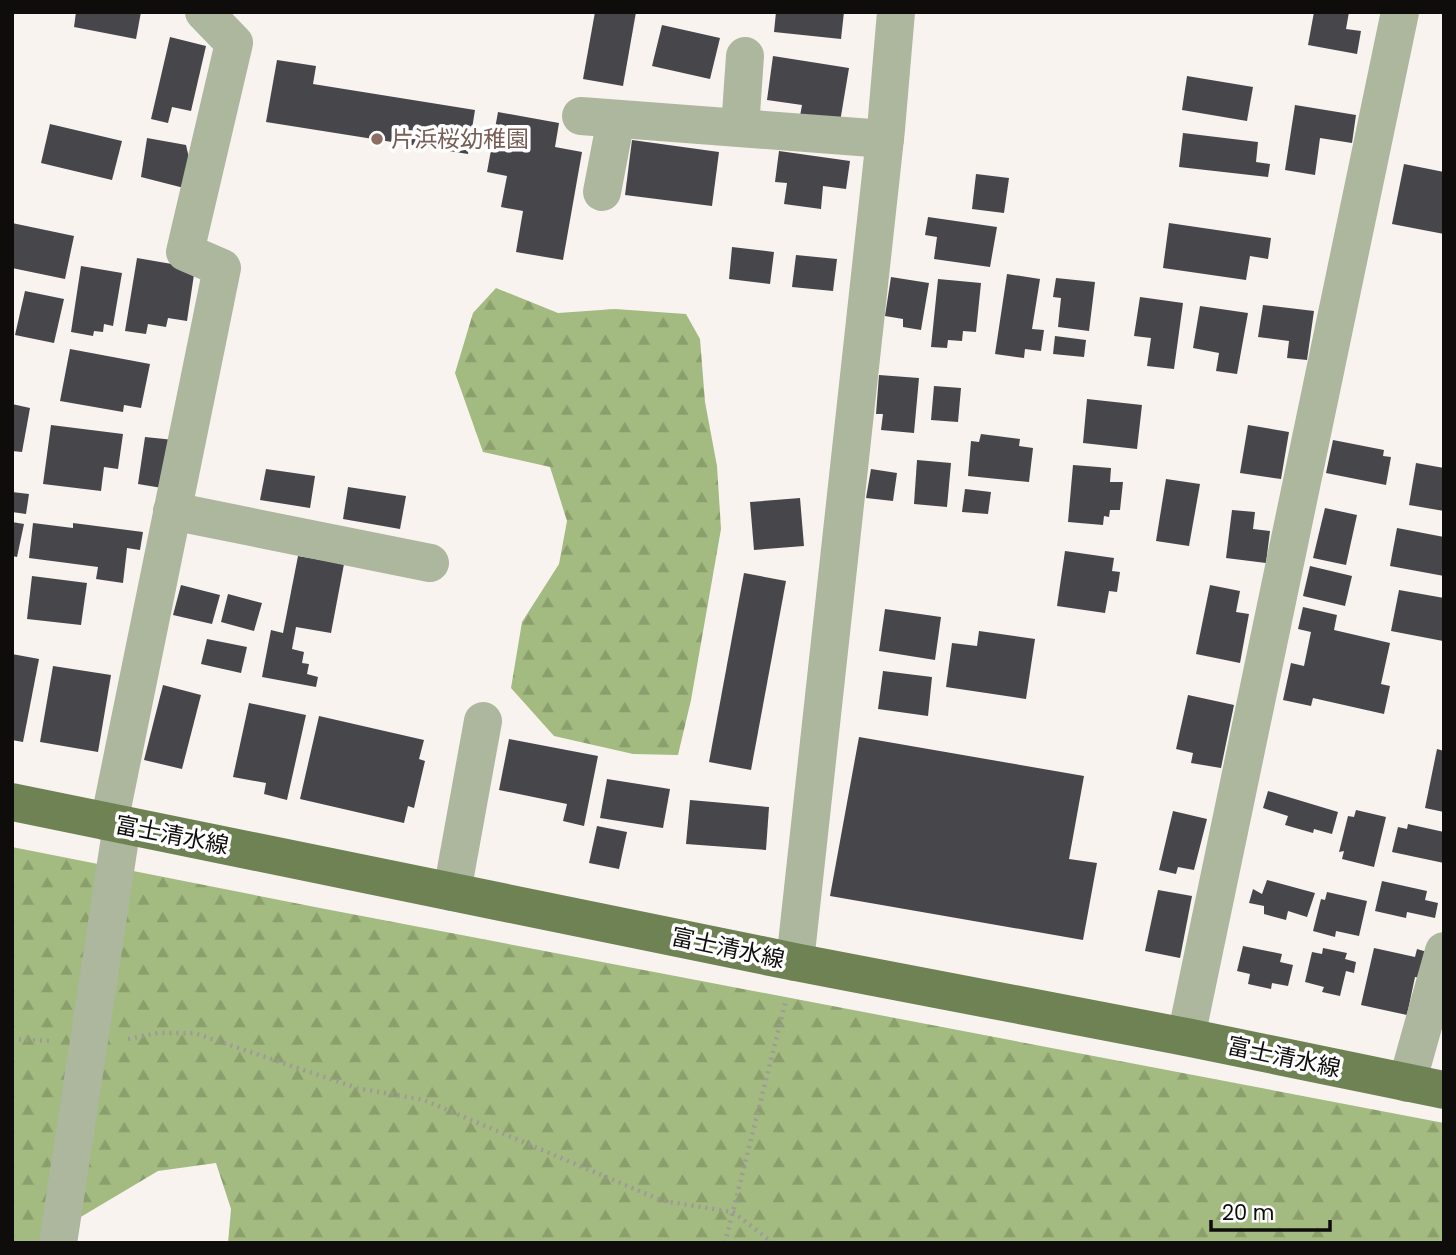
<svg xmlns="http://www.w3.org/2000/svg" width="1456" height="1255" font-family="Poppins,'Noto Sans JP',sans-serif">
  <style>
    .forest { fill: url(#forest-firs) }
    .building { fill: #47464b }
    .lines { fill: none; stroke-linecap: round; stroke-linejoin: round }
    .path { stroke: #9f9a98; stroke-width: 4.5; stroke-dasharray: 2 5; stroke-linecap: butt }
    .minor { stroke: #acb79e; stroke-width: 38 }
    .major { stroke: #6f8254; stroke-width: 38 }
    .education-dot { fill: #8d6e63; stroke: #fff; stroke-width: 2.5 }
    .labels { text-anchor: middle; stroke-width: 7; stroke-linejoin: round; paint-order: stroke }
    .education-label { font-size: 23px; fill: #785e54; stroke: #fff; text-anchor: start }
    .street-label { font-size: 23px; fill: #0f0d0c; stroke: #fff }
  </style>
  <defs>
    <pattern id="forest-firs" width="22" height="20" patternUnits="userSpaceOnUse" patternTransform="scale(1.75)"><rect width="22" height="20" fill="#a3ba80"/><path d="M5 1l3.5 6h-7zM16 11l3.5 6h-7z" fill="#8b9f6d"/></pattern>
  </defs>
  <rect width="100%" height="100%" fill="#f9f3f0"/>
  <g class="forest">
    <path d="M496,288l62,25 57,-4 71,5 14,25 5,63 12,64 4,63 -30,171 -13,55 -45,-1 -79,-18 -43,-48 11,-66 37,-58 8,-43 -17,-54 -67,-15 -28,-79 18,-60z"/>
    <path d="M12,847l308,61 1124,215v120h-1216l3,-34 -15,-46 -58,8 -121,72h-25z"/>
  </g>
  <g class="building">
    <path d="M76,12h65l-5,27 -62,-12z"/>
    <path d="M595,12h41l-13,74 -40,-7z"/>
    <path d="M776,12h68l-3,27 -67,-7z"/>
    <path d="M1314,12h35l-3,17 15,2 -4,23 -49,-9z"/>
    <path d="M662,25l58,13 -10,41 -58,-13z"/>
    <path d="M170,37l36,9 -15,65 -19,-4 -4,16 -17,-4z"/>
    <path d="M773,56l76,12 -9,54 -40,-6 2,-11 -35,-5z"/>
    <path d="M277,60l39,6 -3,18 162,26 -7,44 -202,-32z"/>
    <path d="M1187,76l66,11 -6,34 -65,-11z"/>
    <path d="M1295,105l61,10 -4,28 -32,-5 -5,37 -30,-5z"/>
    <path d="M498,112l61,11 -4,24 27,5 -19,108 -47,-8 7,-41 -22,-4 6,-31 -20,-4z"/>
    <path d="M50,124l72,17 -10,39 -71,-17z"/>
    <path d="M1183,133l75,9 -2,20 14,2 -2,13 -89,-10z"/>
    <path d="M147,138l39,7 3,13 -5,30 -43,-11z"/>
    <path d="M632,140l87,12 -7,54 -87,-11z"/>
    <path d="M779,151l71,10 -4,28 -23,-3 -2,23 -37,-5 3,-21 -12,-1z"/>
    <path d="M1404,164l40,8v62l-52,-10z"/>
    <path d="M976,174l33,4 -5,35 -32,-4z"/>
    <path d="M928,217l69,10 -7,40 -56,-8 3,-22 -12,-2z"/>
    <path d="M12,223l62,13 -9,43 -53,-11z"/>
    <path d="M1169,223l102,15 -3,21 -18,-3 -4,24 -83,-12z"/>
    <path d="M732,247l42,5 -4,32 -41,-5z"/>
    <path d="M796,255l41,4 -4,32 -41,-4z"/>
    <path d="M137,258l58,10 -8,53 -19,-3 -2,9 -18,-3 -2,10 -21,-3z"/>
    <path d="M81,266l41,7 -9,53 -9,-2 -1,8 -9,-1 -1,5 -22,-4z"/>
    <path d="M1007,274l33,5 -8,50 12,1 -3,21 -16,-2 -1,9 -29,-4z"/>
    <path d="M891,277l38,6 -8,47 -18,-3v-8l-18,-3z"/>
    <path d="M1056,278l39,4 -6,49 -31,-4 3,-29 -8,-1z"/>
    <path d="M938,279l43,4 -5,49 -13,-1 -1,10 -14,-1 -1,8 -16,-1z"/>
    <path d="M25,291l39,8 -10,44 -39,-8z"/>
    <path d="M1140,297l43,6 -9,66 -27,-3 4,-28 -17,-2z"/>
    <path d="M1263,305l51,6 -7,49 -20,-2 2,-17 -31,-4z"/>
    <path d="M1200,306l48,7 -11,61 -21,-3 3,-18 -26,-5z"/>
    <path d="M1055,336l31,4 -2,17 -31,-3z"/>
    <path d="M70,349l80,15 -9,44 -17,-3 -1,7 -63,-11z"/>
    <path d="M879,375l40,3 -5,55 -33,-3 2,-16h-7z"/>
    <path d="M934,386l27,2 -3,34 -27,-2z"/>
    <path d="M1087,399l55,6 -5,44 -54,-6z"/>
    <path d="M12,404l18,4 -8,44 -10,-1z"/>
    <path d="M51,425l72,9 -5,35 -14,-2 -3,24 -58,-7z"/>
    <path d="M1248,425l41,7 -8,47 -41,-6z"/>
    <path d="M981,434l39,5 -1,7 14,2 -4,34 -61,-6 3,-35 8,1z"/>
    <path d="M145,437l29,3 -6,49 -30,-5z"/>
    <path d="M1333,440l51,10 -1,6 8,1 -5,28 -60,-12z"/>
    <path d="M917,460l34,3 -4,44 -33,-3z"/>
    <path d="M1416,463l28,5v43l-35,-6z"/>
    <path d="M1073,465l38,3 -1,14h13l-3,28h-10l-1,7 -5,-1 -1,9 -35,-3z"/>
    <path d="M266,469l49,7 -5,32 -50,-8z"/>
    <path d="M871,469l26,4 -4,28 -27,-3z"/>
    <path d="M1166,479l34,5 -11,62 -33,-5z"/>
    <path d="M348,487l58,9 -6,33 -57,-10z"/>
    <path d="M965,489l26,3 -3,22 -26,-2z"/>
    <path d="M12,492l17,2 -3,20 -14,-2z"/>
    <path d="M800,498l4,48 -50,4 -4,-48z"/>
    <path d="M1325,508l32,7 -11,50 -33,-7z"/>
    <path d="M1232,510l23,2 -2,17 17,2 -4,32 -40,-5z"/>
    <path d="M12,522l12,2 -7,33 -5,-1z"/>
    <path d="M33,523l40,5v-5l70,9 -3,18 -13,-2 -4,35 -27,-4 2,-12 -69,-9z"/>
    <path d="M1397,528l47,9v39l-54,-10z"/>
    <path d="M1065,551l49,7 -2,13 8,1 -3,20 -8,-1 -4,22 -48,-7z"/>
    <path d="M298,556l46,8 -13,69 -35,-6 -4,22 12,3 -2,11 7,1 -2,10 11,3 -2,10 -54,-10 9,-47 12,3z"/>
    <path d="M1310,566l42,10 -7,30 -42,-10z"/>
    <path d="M744,573l42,8 -35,189 -42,-8z"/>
    <path d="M32,576l55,7 -6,42 -54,-6z"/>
    <path d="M181,585l39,10 -8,29 -39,-9z"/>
    <path d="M1210,585l30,6 -4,21 13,2 -9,49 -44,-9z"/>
    <path d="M1399,590l45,8 -1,43 -52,-10z"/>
    <path d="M228,594l34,9 -8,28 -33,-9z"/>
    <path d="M1303,607l34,8 -3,15 56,13 -9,41 9,2 -6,28 -71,-16 -2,8 -28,-6 8,-37 13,3 7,-34 -13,-3z"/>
    <path d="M885,609l56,8 -6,43 -56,-9z"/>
    <path d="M979,631l56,8 -9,60 -80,-12 6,-44 25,3z"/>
    <path d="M207,639l40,8 -6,26 -40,-9z"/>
    <path d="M12,654l27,5 -16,83 -11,-2z"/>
    <path d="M53,666l58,9 -13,77 -58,-10z"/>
    <path d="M883,671l49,6 -4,39 -50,-7z"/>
    <path d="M163,685l38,10 -19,74 -38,-9z"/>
    <path d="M1188,695l46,10 -13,63 -30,-5 2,-10 -17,-4z"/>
    <path d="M249,703l57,12 -19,85 -23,-6 2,-11 -33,-6z"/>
    <path d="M319,716l105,24 -5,19 6,2 -11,47 -6,-2 -4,17 -104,-24z"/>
    <path d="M859,737l225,39 -15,83 28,4 -14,77 -253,-44z"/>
    <path d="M509,739l89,17 -14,70 -21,-5 4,-17 -68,-14z"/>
    <path d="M1437,749l7,2v61l-19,-4z"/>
    <path d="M607,779l63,10 -7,39 -63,-10z"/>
    <path d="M1268,791l70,21 -6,22 -18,-5 -1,4 -28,-8 3,-9 -25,-8z"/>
    <path d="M690,800l79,7 -3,43 -80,-6z"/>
    <path d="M1356,810l30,7 -12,50 -32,-8 2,-8 -5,1 9,-36 6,1z"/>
    <path d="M1173,811l34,8 -13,51 -16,-3 -2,7 -17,-4z"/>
    <path d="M1408,824l36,8v31l-52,-11 6,-25 9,2z"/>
    <path d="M597,826l30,6 -8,37 -30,-6z"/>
    <path d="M1267,880l48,13 -8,24 -19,-6 -2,9 -22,-6v-8l-15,-3 4,-14 9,5z"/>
    <path d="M1382,881l45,10 -2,9 13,3 -3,15 -28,-6 -1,6 -31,-7z"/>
    <path d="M1158,890l34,6 -12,62 -35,-7z"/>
    <path d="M1327,892l40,9 -8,35 -23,-5 -1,6 -22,-6 8,-32 4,1z"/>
    <path d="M1243,946l39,8 -2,8 13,3 -5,21 -16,-3 -1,6 -23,-5 2,-10 -13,-3z"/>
    <path d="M1323,948l24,5 -2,6 11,3 -2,11 -8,-2 -6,25 -18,-4 2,-5 -19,-5 7,-30 10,2z"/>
    <path d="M1374,948l41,9 2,-8 10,3 -6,26 -6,-1 -8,38 -46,-10z"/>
  </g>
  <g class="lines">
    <g class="path">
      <path d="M12,1039l38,2"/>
      <path d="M128,1039l30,-6h36l163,55 67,12 239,101 70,11 40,31"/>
      <path d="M725,1243l61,-243"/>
    </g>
    <g class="minor">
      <path d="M581,116l304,23"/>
      <path d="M740,128l5,-72"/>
      <path d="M602,192l14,-73"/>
      <path d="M172,511l258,52"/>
      <path d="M109,823l113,-555 -37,-16 49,-209 -30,-31"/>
      <path d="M452,892l31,-171"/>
      <path d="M795,962l91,-833 10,-117"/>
      <path d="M1186,1037l214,-1025"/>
      <path d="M1407,1083l37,-132"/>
      <path d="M58,1243l64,-418"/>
    </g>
    <path class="major" d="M12,802l783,160 391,75 258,53"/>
  </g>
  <circle class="education-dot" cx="377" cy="139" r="7"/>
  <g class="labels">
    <g class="education-label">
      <text x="391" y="147">片浜桜幼稚園</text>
    </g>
    <g class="street-label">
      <text transform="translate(172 835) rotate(11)" y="8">富士清水線</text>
      <text transform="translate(728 948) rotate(12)" y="8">富士清水線</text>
      <text transform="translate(1284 1057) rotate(12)" y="8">富士清水線</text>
    </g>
  </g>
  <rect width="1456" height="1255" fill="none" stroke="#0f0d0c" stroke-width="28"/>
  <path d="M1211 1220v10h119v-10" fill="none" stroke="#0f0d0c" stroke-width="3.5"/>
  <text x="1222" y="1220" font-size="21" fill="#0f0d0c" stroke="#ffffff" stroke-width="5" paint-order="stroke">20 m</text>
</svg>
